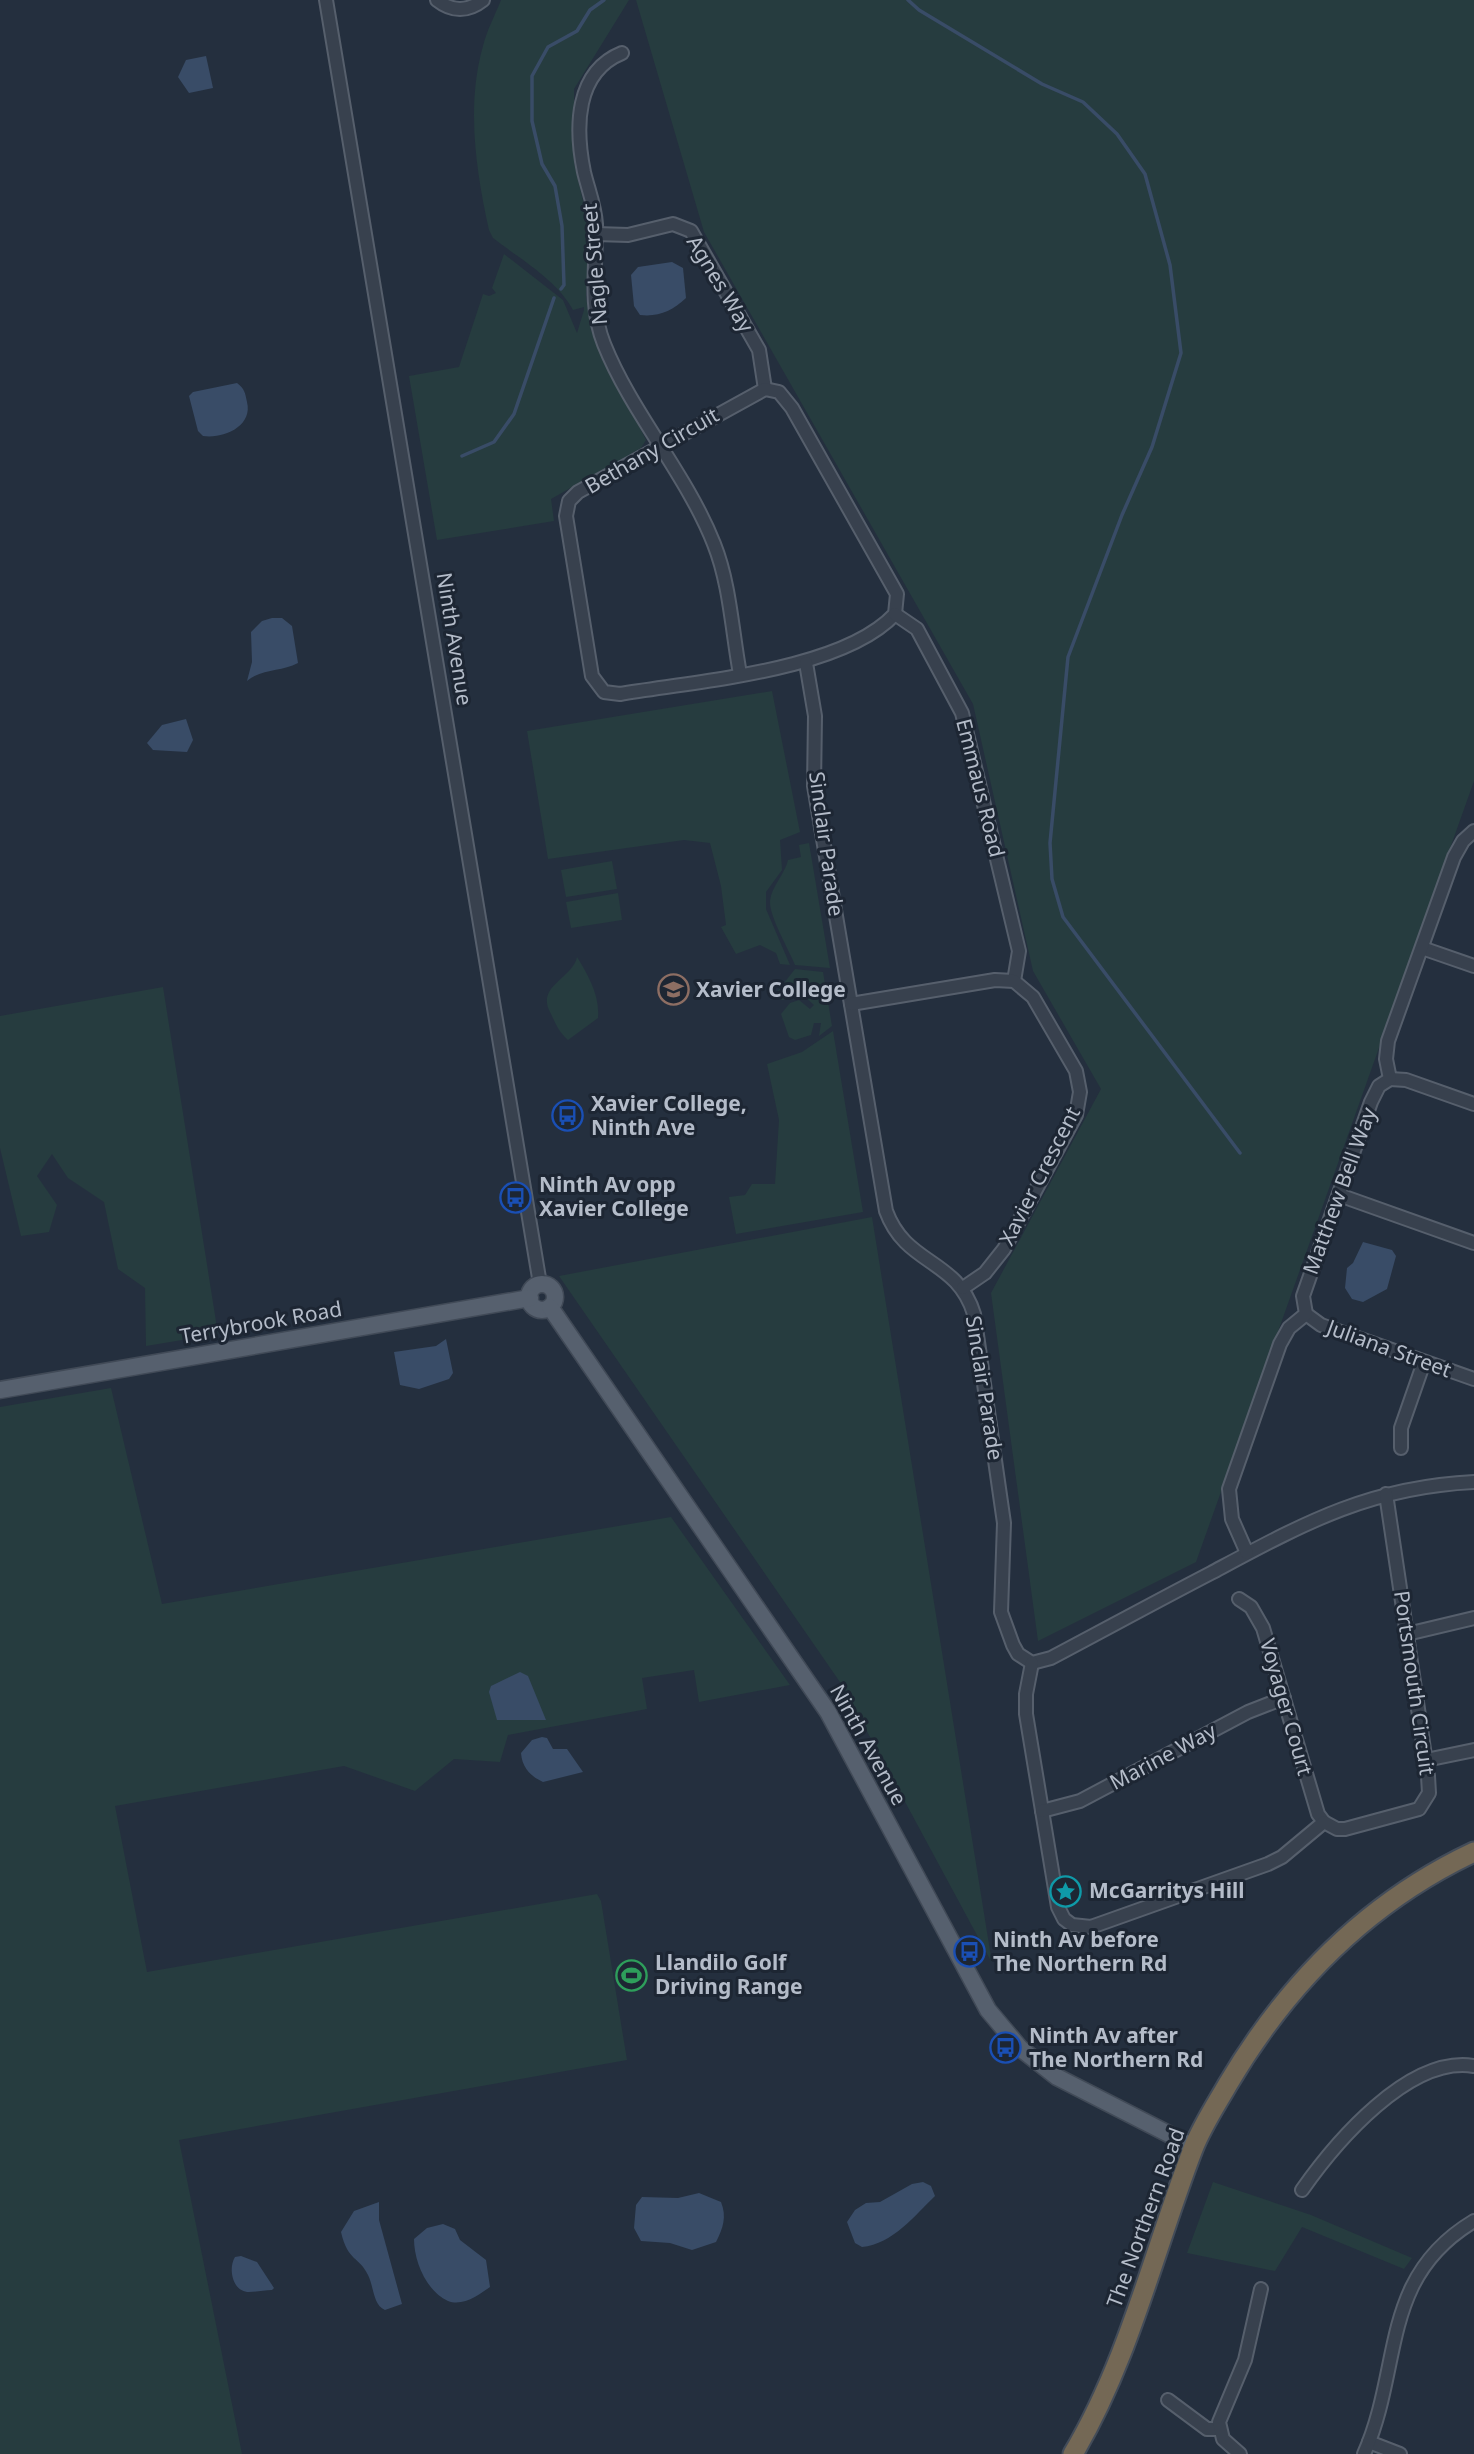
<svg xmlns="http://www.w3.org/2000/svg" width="1474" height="2454" font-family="'Noto Sans',sans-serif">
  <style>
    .green { fill: #263c3f }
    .water { fill: #394c67 }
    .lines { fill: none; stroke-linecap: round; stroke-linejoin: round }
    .stream { stroke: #394c67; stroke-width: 3.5 }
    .minor-casing { stroke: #565f6c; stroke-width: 16 }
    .major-casing { stroke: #414a57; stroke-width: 19 }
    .highway-casing { stroke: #434c59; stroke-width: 23 }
    .minor { stroke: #38414e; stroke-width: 12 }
    .major { stroke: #56606e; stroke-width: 16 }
    .highway { stroke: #746855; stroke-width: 19 }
    .labels { text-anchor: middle; stroke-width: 6; stroke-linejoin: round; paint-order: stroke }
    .street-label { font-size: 21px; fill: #b4bcc9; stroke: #1d2633 }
    .poi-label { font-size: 21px; font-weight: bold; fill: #b4bcc9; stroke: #1d2633; text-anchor: start }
  </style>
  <rect width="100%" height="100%" fill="#242f3e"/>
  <g class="green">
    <path d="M501,0h128l-55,89v73l15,65 -3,70 5,33 55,110 -5,8 -90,51 3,22 -117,19 -28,-164 50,-9 24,-73 6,2 7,-3 -4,-5 12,-34 59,46 14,33 7,-23v-3l-11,3c-16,-30 -53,-51 -80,-72l-4,-8c-13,-59 -23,-124 -6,-184 4,-16 12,-31 18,-46z"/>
    <path d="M636,0h838v781l-278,781 -158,79 -47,-348 110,-204 -68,-118 -60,-267 -269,-472z"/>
    <path d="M772,691l28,141 -20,8 2,30 -16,22v17l24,56 -10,-1 -4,-11 -16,-8 -24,9 -15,-27 5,-2 -5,-39 -11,-43 -26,-3 -136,19 -21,-128z"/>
    <path d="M809,843l21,125 -35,-3c-6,-15 -26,-49 -25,-64 1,-14 15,-27 18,-41l13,-3 -2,-12z"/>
    <path d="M612,861l5,28 -51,8 -5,-27z"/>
    <path d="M618,893l4,27 -51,8 -5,-26z"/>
    <path d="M577,957c11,18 23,38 21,61l-30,22c-10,-9 -12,-16 -18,-28 -14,-26 23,-34 27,-55z"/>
    <path d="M795,969l28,3 9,54 -13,10 2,-13h-7l-3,12 -16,5 -6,-3 -8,-23 9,-11 9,-3 11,9 4,-4 -12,-11 -20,6 -5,-8z"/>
    <path d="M163,987l55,347 -72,12 -1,-58 -27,-19 -14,-67 -36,-24 -16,-24 -15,22 20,29 -8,27 -28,4 -21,-88v-132z"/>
    <path d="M833,1031l30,181 -127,22 -7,-37 16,-2 7,-11h23l4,-64 -12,-56 35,-12z"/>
    <path d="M872,1217l120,746 -150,-278 -283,-409z"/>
    <path d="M111,1388l51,216 509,-87 119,168 -91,17 -5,-32 -52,8 5,31 -139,26 -8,27 -46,-3 -39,32 -71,-25 -229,40 32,166 450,-78 4,7 26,159 -448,80 63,314h-242v-1047z"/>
    <path d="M1213,2182l98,33 101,43 -8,11 -102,-42 -27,44 -88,-18z"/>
  </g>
  <g class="water">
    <path d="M206,56l7,32 -24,5 -11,-16 8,-17z"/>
    <path d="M672,262l11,6 3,30c-14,13 -27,19 -46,17l-6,-9 -3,-31 7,-8z"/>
    <path d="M237,383c8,6 8,10 10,19 6,24 -23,37 -44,34l-5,-5 -9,-35 4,-4z"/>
    <path d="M272,618h10l10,8 6,37c-17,9 -35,5 -51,18l5,-19 -1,-30 11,-11z"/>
    <path d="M186,719l7,21 -6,12 -34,-2 -6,-7 15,-18z"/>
    <path d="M1363,1242l29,8 4,6 -9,33 -24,13 -11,-3 -7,-11 2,-20 6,-5z"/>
    <path d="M446,1339l7,34 -4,6 -30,10 -19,-4 -6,-33 42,-6z"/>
    <path d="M520,1672l8,4 18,44h-49l-8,-28 2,-6z"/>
    <path d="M542,1737l5,1 6,11h14l16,23 -40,10c-13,-6 -21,-15 -22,-29l11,-13z"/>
    <path d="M923,2182l8,4 4,10c-20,19 -42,48 -73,51l-7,-4 -8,-21 8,-12 11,-7 14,-1 32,-18z"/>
    <path d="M699,2193l22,9c6,15 2,26 -5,40l-24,8 -22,-7 -29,-2 -7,-13 2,-23 6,-8 36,1z"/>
    <path d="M379,2202v18l23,84 -17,6c-12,-5 -11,-23 -17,-35 -9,-19 -20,-13 -27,-43l13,-21z"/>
    <path d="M443,2224l12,5 5,11 26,20 4,27c-10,7 -27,20 -42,14 -22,-10 -34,-40 -34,-62l13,-11z"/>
    <path d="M241,2256l16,6 17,26 -2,2c-8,0 -15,2 -23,2 -17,0 -21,-24 -14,-35z"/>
  </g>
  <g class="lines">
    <g class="stream">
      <path d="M908,0l11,10 123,74 41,18 34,32 28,40 25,91 11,88 -29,94 -30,68 -54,142 -18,186 2,36 11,38 177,236"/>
      <path d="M561,289l3,-4 -2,-59 -7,-40 -13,-22 -10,-43v-45l16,-29 29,-16 13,-21 14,-10"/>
      <path d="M462,456l32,-14 20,-28 40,-116"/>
    </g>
    <defs>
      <g id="minor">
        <path d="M326,0l214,1284"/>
        <path d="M437,0c15,12 31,12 46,0"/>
        <path d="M622,53c-47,19 -47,75 -38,119 4,17 11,34 12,52 1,41 -8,80 8,120 28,70 82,129 110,200 16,40 18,87 26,130"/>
        <path d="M596,234l32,1 45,-11 18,7 68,119 6,39"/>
        <path d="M765,389l14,3 13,16 105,186 -2,20c-53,57 -199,67 -275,80l-16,-2 -12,-16 -26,-160 3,-15 9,-9z"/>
        <path d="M895,614l22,15 45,84 57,238 -5,30"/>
        <path d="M806,663l9,53 -1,70 72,425c20,55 71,47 88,103l30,209 -3,89 12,33 5,9 14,9 19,-5c53,-28 106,-57 160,-85 90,-48 157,-86 263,-91"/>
        <path d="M1422,948l52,18"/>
        <path d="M851,1004l144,-24 19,1 19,16 43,74 4,21 -4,23 -72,134 -19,24 -22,15"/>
        <path d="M1390,1079l16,1 68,24"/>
        <path d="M1339,1195l135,48"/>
        <path d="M1306,1314l15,11 153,54"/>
        <path d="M1401,1448v-20l23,-66"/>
        <path d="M1247,1553l-15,-34 -3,-30 51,-145 9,-16 17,-14 -3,-18 68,-194 8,-16 11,-7 -4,-20 2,-18 66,-184 9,-16 11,-10"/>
        <path d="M1239,1599l12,8 12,21 55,186 6,8"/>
        <path d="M1407,1634l67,-16"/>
        <path d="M1032,1663l-6,31v20l32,193 6,12 8,6 19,2 177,-63 14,-7 42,-35 13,7h8l74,-20 10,-16 -1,-17 -42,-282"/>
        <path d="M1426,1760l48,-10"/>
        <path d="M1042,1811l38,-10 168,-89 36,-14"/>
        <path d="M1302,2190c33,-47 107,-135 172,-124"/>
        <path d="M1168,2400l39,29h12"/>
        <path d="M1369,2442l31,12"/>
        <path d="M1240,2454l-17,-15 -4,-17 26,-62 16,-71"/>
        <path d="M1364,2454c39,-88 15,-176 110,-233"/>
      </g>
      <g id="major">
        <circle cx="542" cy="1297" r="13"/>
        <path d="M550,1307l278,405 160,298 32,38 37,29 137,70"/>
        <path d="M0,1390l530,-92"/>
      </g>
      <path id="highway" d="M1073,2454c56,-94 81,-204 120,-305 9,-23 23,-44 35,-65 59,-100 140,-182 246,-232"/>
    </defs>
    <use href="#minor" class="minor-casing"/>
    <use href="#major" class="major-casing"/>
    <use href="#highway" class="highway-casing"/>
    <use href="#minor" class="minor"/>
    <use href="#major" class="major"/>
    <use href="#highway" class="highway"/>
  </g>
  <defs>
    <symbol id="school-ring" viewBox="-11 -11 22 22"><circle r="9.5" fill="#1d2633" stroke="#8d6e63" stroke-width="1.5"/><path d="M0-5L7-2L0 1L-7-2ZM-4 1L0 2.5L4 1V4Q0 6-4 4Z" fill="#8d6e63"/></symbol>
    <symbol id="bus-ring" viewBox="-11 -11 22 22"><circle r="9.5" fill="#1d2633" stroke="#1a4fb4" stroke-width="1.5"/><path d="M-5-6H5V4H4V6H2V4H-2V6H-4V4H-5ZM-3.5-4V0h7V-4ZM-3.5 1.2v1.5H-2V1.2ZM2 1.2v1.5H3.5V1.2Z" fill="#1a4fb4"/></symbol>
    <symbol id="sight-ring" viewBox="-11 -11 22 22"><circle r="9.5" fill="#1d2633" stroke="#0f9aa8" stroke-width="1.5"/><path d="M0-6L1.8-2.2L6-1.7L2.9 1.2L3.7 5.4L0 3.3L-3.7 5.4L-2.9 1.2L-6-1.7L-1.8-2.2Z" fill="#0f9aa8"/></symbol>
    <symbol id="stadium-ring" viewBox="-11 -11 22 22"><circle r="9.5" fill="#1d2633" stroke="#2e9e5b" stroke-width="1.5"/><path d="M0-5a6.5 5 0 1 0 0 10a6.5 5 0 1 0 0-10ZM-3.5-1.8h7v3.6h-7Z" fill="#2e9e5b"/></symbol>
  </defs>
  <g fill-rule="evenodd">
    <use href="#school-ring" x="656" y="972" width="35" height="35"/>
    <use href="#bus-ring" x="550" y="1098" width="35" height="35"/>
    <use href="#bus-ring" x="498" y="1180" width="35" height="35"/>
    <use href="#sight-ring" x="1048" y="1874" width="35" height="35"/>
    <use href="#bus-ring" x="952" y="1934" width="35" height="35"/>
    <use href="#stadium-ring" x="614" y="1958" width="35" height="35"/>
    <use href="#bus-ring" x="988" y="2030" width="35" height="35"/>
  </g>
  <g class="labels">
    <g class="street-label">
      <text transform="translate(595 264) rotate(-95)" y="7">Nagle Street</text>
      <text transform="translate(720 284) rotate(59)" y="7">Agnes Way</text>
      <text transform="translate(652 451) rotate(-30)" y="7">Bethany Circuit</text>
      <text transform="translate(454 639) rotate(81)" y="7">Ninth Avenue</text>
      <text transform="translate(980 788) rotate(76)" y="7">Emmaus Road</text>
      <text transform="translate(826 844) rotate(82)" y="7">Sinclair Parade</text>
      <text transform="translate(1040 1176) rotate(-63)" y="7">Xavier Crescent</text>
      <text transform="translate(1340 1191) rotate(-70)" y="7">Matthew Bell Way</text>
      <text transform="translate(261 1323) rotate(-10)" y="7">Terrybrook Road</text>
      <text transform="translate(1389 1349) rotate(20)" y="7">Juliana Street</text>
      <text transform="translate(984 1388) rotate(81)" y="7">Sinclair Parade</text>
      <text transform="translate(1414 1683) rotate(82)" y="7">Portsmouth Circuit</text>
      <text transform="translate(1286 1707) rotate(74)" y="7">Voyager Court</text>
      <text transform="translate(868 1745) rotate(61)" y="7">Ninth Avenue</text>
      <text transform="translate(1163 1757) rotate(-28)" y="7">Marine Way</text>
      <text transform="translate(1146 2218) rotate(-70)" y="7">The Northern Road</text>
    </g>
    <g class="poi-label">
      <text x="696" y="997">Xavier College</text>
      <text x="591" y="1111">Xavier College,<tspan x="591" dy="24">Ninth Ave</tspan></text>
      <text x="539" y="1192">Ninth Av opp<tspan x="539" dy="24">Xavier College</tspan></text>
      <text x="1089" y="1898">McGarritys Hill</text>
      <text x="993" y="1947">Ninth Av before<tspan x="993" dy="24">The Northern Rd</tspan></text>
      <text x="655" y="1970">Llandilo Golf<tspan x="655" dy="24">Driving Range</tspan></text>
      <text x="1029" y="2043">Ninth Av after<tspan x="1029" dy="24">The Northern Rd</tspan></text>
    </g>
  </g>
</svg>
